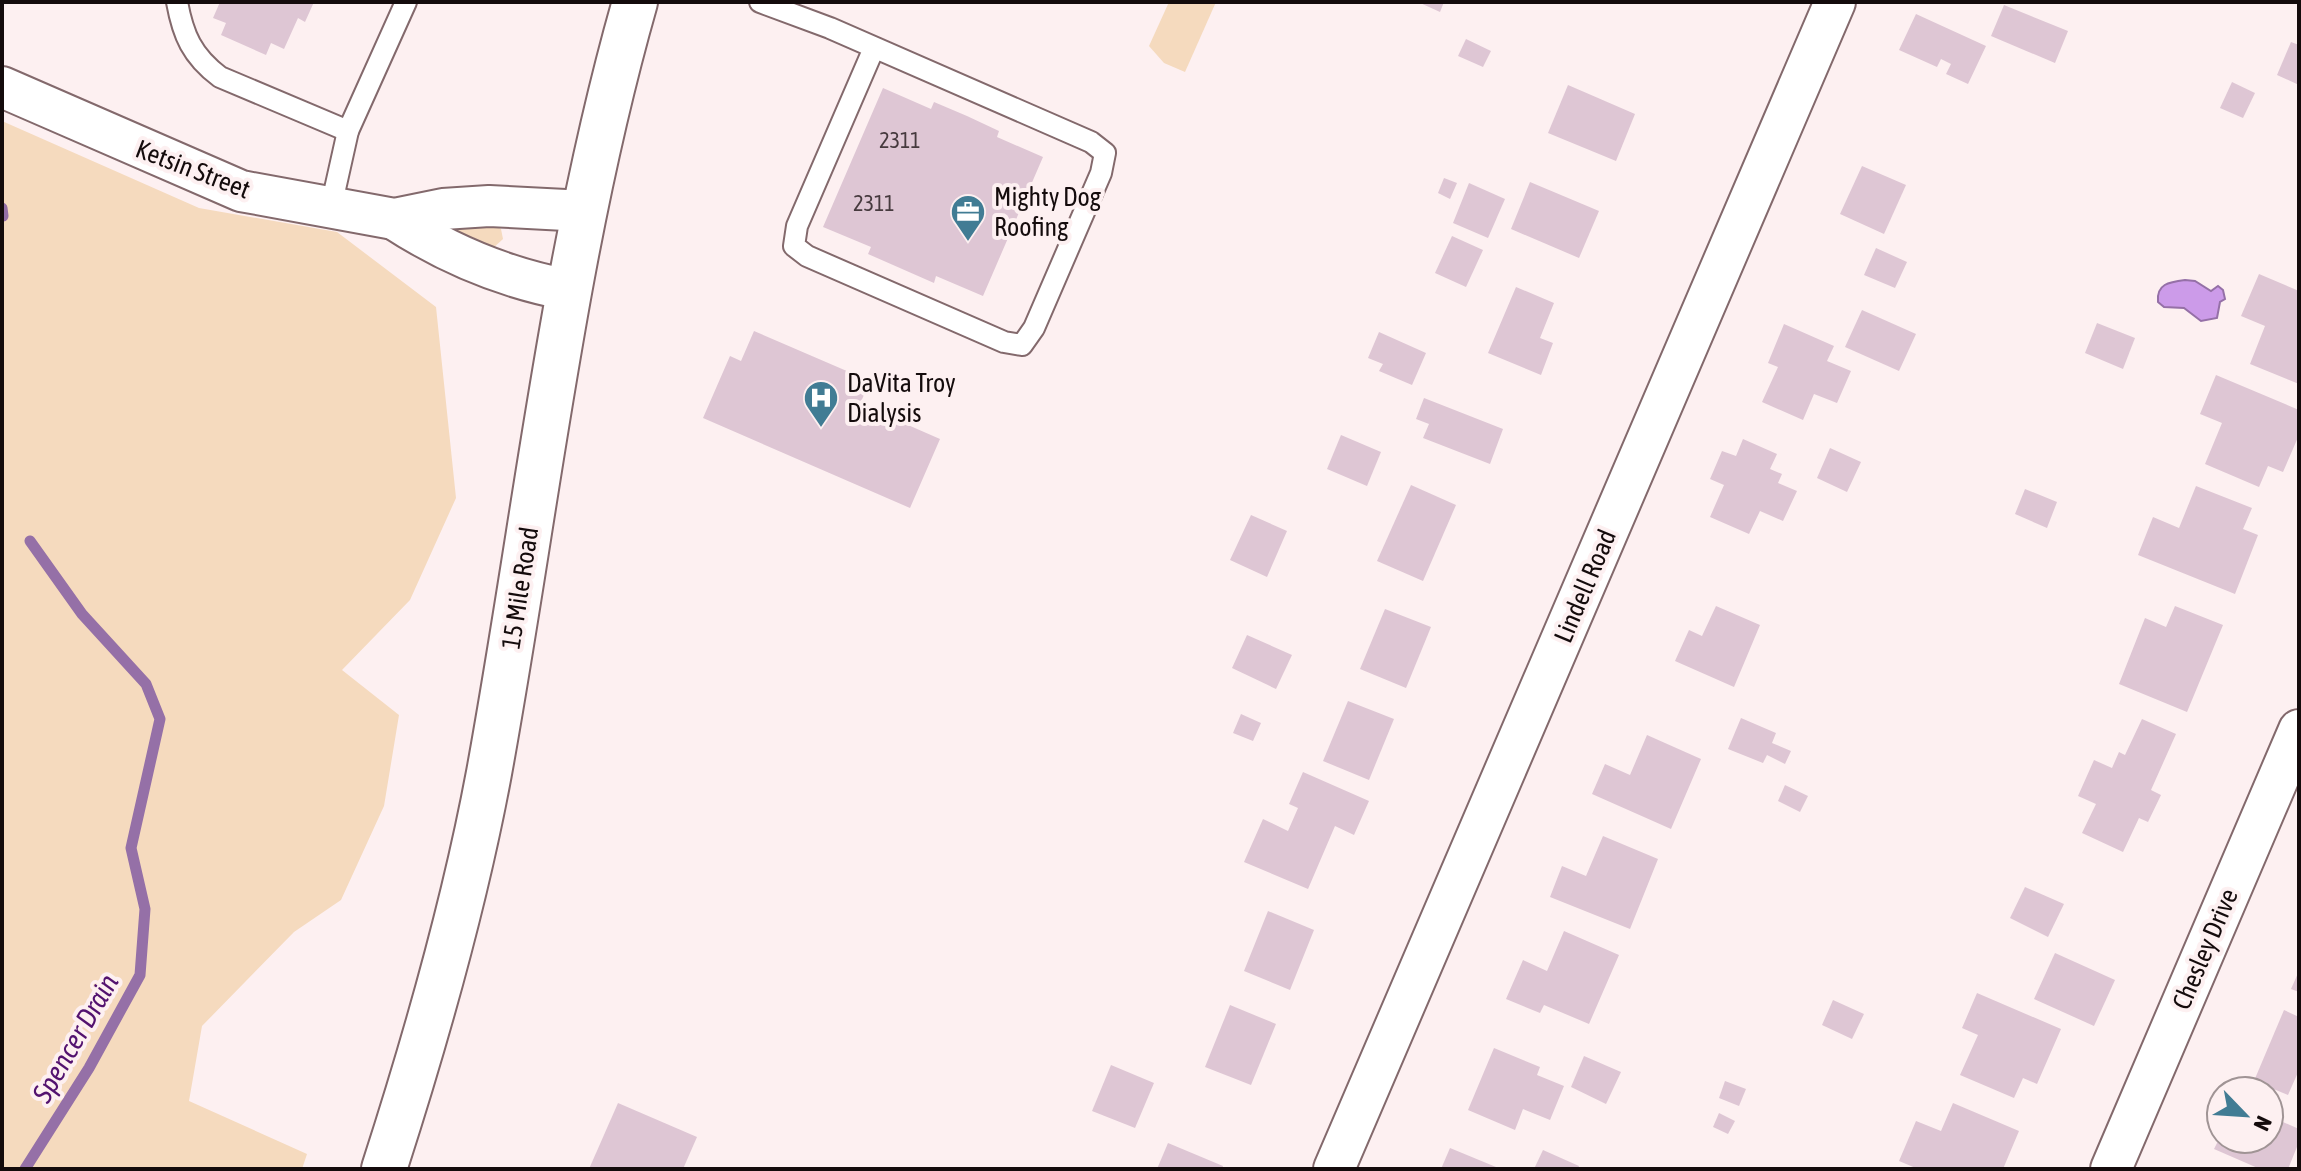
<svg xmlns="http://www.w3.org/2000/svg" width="2301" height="1171" font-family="'Asap Condensed',sans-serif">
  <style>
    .green { fill: #f5dabe }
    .water { fill: #cc9be9; stroke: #9570a7; stroke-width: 2 }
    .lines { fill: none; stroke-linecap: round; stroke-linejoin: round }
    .stream { stroke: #9570a7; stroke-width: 11 }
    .building { fill: #dec6d4 }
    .lane-casing { stroke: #83696c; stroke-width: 24 }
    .street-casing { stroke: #83696c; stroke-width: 44 }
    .secondary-casing { stroke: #83696c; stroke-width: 48 }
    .lane { stroke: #fff; stroke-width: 20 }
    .street { stroke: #fff; stroke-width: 40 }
    .secondary { stroke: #fff; stroke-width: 44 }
    .labels { text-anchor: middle; stroke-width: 8; stroke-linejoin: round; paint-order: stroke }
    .number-label { font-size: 22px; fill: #463a3e }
    .street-label { font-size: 26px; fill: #140b0c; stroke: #fdf0f1 }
    .poi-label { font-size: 26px; fill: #140b0c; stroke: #fdf0f1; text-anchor: start }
    .water-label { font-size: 28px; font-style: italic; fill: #53126f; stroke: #fdf0f1 }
  </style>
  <rect width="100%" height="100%" fill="#fdf0f1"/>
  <g class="green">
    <path d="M1169,2h47l-31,70 -21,-9 -15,-17z"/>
    <path d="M2,121l197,87 138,24 99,75 20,191 -46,102 -68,70 57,45 -15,91 -43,94 -47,32 -92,94 -13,75 118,53 -5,15h-300z"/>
    <path d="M496,226l5,3 2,10 -11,10 -48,-22z"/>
  </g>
  <path class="water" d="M2185,280l10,1 16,10 7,-5 5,4 2,9 -5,3 -3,16 -16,3 -17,-13 -20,-1 -6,-5c-2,-18 11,-20 27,-22z"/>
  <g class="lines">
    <g class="stream">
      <path d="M2,208l1,8"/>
      <path d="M25,1169l64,-101 51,-93 5,-66 -14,-61 29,-129 -14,-35 -64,-70 -52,-73"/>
    </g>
  </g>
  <g class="building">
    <path d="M220,2h94l-9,20 -7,-4 -14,31 -13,-6 -5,12 -45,-20 5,-12 -13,-5z"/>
    <path d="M1418,2h26l-4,10z"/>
    <path d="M2004,5l64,26 -13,32 -64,-27z"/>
    <path d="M1916,14l70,32 -18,38 -22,-10 5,-10 -10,-5 -4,8 -38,-17z"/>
    <path d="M1466,39l25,12 -8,16 -25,-11z"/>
    <path d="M2291,42l8,3v40l-22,-10z"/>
    <path d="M2232,82l23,11 -12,25 -23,-10z"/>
    <path d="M1568,85l67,29 -19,47 -68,-28z"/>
    <path d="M883,88l48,21 3,-7 33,14 32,15 -2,6 46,20 -60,139 -47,-20 -2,7 -66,-29 3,-7 -48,-20z"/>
    <path d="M1862,166l44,19 -22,49 -44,-20z"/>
    <path d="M1444,178l13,5 -7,16 -12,-6z"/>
    <path d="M1530,182l69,29 -20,47 -68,-29z"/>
    <path d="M1469,183l36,16 -17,39 -35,-15z"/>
    <path d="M1452,236l31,14 -17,37 -31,-14z"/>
    <path d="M1876,248l31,14 -12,26 -31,-13z"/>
    <path d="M2259,274l40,17v93l-49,-20 15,-38 -24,-10z"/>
    <path d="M1516,287l38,16 -14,35 13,5 -12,32 -53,-22z"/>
    <path d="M1862,310l54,24 -17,37 -54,-24z"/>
    <path d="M2097,323l38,15 -12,31 -38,-16z"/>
    <path d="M1784,324l50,22 -7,15 24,10 -14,32 -23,-9 -11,26 -41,-18 16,-35 -10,-4z"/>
    <path d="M754,331l116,50 -10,23 80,35 -30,69 -207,-90 27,-62 11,5z"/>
    <path d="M1379,332l47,21 -14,32 -33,-14 4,-7 -15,-6z"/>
    <path d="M2216,375l83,35v25l-16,37 -15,-6 -9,21 -54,-23 17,-41 -22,-9z"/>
    <path d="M1424,398l79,31 -13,35 -67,-26 6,-14 -13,-5z"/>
    <path d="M1341,435l40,17 -14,34 -40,-17z"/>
    <path d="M1743,439l34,15 -7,15 12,5 -4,9 19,8 -14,30 -23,-10 -11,23 -39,-17 14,-32 -14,-6 12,-28 14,5z"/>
    <path d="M1830,448l31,14 -14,30 -30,-14z"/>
    <path d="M1411,485l45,20 -33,76 -46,-20z"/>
    <path d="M2196,486l56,22 -9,21 15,6 -23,59 -97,-39 15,-38 26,11z"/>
    <path d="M2025,489l32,13 -10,26 -32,-14z"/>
    <path d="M1251,515l36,16 -20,46 -37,-17z"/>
    <path d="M1716,606l44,19 -26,62 -59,-26 14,-31 13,6z"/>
    <path d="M2175,606l48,19 -36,87 -68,-28 26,-66 21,9z"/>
    <path d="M1385,609l46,18 -25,61 -46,-19z"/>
    <path d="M1247,635l45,20 -16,34 -44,-21z"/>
    <path d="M1348,701l46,18 -25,61 -46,-19z"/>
    <path d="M1241,714l20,9 -8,18 -20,-8z"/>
    <path d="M1741,718l35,15 -4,10 19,8 -6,13 -18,-9 -4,8 -35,-14z"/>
    <path d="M2142,719l34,15 -25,56 10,5 -13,27 -9,-4 -16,34 -41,-19 14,-29 -18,-8 16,-36 18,8 7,-16 6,3z"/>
    <path d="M1647,735l54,24 -30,70 -79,-35 13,-30 25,11z"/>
    <path d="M1303,772l66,29 -15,34 -19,-9 -27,63 -64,-27 19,-43 25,12 10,-23 -9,-4z"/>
    <path d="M1785,785l23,11 -8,16 -22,-11z"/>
    <path d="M1603,836l55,23 -28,70 -80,-32 12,-31 24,10z"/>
    <path d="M2025,887l39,17 -16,33 -38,-19z"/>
    <path d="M1268,911l46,19 -24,60 -46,-19z"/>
    <path d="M1564,931l55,24 -30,69 -45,-19 -4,8 -34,-14 17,-39 24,11z"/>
    <path d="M2055,953l60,27 -21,46 -60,-27z"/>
    <path d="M2299,971v21l-8,-3z"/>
    <path d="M1977,993l84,36 -24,55 -14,-6 -9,20 -54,-23 18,-40 -16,-7z"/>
    <path d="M1833,1000l31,14 -12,25 -30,-14z"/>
    <path d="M1230,1005l46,19 -25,61 -46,-18z"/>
    <path d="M2284,1010l15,7v53l-11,25 -34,-14z"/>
    <path d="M1494,1048l46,19 -3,8 27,11 -14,34 -27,-11 -8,21 -47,-20z"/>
    <path d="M1584,1056l37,16 -15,32 -35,-17z"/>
    <path d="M1111,1065l43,18 -19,45 -43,-17z"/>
    <path d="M1725,1081l21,8 -7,17 -20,-8z"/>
    <path d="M618,1103l79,34 -14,32h-94z"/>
    <path d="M1953,1103l66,28 -16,38h-85l-19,-8 17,-40 25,10z"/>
    <path d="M1719,1113l16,8 -7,13 -15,-7z"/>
    <path d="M2269,1116l30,13v13l-11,27h-28l-46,-20 5,-10h50z"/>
    <path d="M1168,1143l55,23 -1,3h-65z"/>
    <path d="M1450,1148l46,19 -55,2z"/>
    <path d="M1543,1150l36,16 -1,3h-44z"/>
  </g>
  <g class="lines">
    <defs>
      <g id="lane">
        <path d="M177,2c6,33 15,54 43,75l128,54"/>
        <path d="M760,2l70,26 261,114 14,11 -4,20 -67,155 -12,17 -18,-3 -197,-86 -13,-10 3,-20 77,-178"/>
        <path d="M331,207l17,-76 58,-129"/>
      </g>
      <g id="street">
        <path d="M2,87l239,104 153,28 49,-10 46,-3 96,5"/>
        <path d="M394,219c55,36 111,59 175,71"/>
        <path d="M1334,1169l501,-1167"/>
        <path d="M2111,1169l188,-439"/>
      </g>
      <path id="secondary" d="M384,1169c42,-130 80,-262 105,-396 47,-257 74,-519 146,-771"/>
    </defs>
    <use href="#lane" class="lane-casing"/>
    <use href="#street" class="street-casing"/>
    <use href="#secondary" class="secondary-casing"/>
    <use href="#lane" class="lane"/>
    <use href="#street" class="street"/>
    <use href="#secondary" class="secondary"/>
  </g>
  <defs>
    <symbol id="office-pin" viewBox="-11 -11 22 30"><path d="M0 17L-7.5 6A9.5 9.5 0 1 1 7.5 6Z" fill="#417c94" stroke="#fdf0f1"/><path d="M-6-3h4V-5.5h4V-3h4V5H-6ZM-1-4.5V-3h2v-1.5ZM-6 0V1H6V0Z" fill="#fff"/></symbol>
    <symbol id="hospital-pin" viewBox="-11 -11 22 30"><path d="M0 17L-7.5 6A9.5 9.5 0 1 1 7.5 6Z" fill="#417c94" stroke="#fdf0f1"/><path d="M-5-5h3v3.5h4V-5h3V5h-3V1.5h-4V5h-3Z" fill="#fff"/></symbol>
  </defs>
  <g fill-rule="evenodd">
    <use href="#office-pin" x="948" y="192" width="40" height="54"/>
    <use href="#hospital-pin" x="801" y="378" width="40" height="54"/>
  </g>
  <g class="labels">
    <g class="number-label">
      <text x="900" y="148">2311</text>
      <text x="874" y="211">2311</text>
    </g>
    <g class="street-label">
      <text transform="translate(193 169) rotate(21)" y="9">Ketsin Street</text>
      <text transform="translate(1585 586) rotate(-67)" y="9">Lindell Road</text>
      <text transform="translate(520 588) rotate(-81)" y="9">15 Mile Road</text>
      <text transform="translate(2205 949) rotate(-67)" y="9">Chesley Drive</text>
    </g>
    <g class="poi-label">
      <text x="994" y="206">Mighty Dog<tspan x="994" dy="30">Roofing</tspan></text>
      <text x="847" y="392">DaVita Troy<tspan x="847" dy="30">Dialysis</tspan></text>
    </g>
    <g class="water-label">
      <text transform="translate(75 1038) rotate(-60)" y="10">Spencer Drain</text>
    </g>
  </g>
  <rect width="2301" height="1171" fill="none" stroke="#140b0c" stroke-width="8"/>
  <g transform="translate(2245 1115) rotate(115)"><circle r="38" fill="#fdf0f1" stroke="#a09495" stroke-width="2"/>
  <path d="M0-6L14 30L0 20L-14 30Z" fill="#417c94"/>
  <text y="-12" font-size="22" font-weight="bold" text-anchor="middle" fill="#140b0c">N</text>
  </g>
</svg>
